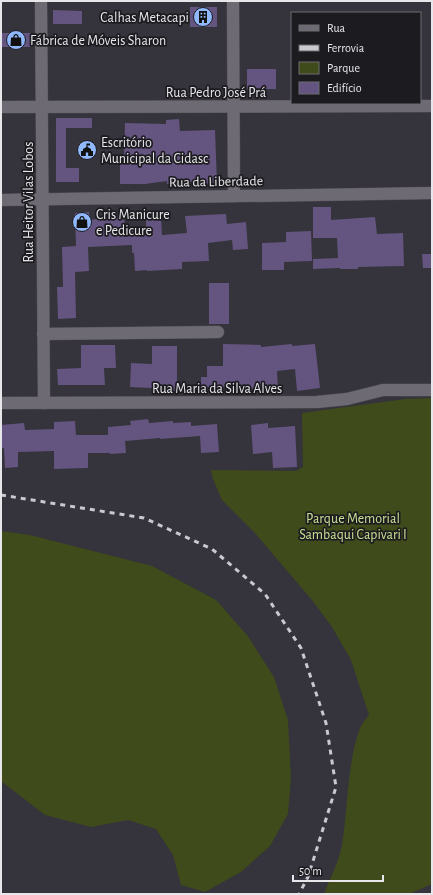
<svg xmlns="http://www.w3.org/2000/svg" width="433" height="895" font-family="'Alegreya Sans',sans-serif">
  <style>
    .green { fill: #3f4b1b }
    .building { fill: #645480 }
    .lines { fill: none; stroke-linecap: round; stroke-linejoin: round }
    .minor-casing { stroke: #524f56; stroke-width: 13 }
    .minor { stroke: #6d6a73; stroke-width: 12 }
    .rail { stroke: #cac9cf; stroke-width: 3; stroke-dasharray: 5 5; stroke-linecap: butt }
    .labels { text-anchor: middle; stroke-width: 3.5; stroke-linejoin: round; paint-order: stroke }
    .poi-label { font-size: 14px; fill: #e7e6eb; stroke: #1c1b1f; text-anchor: start }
    .street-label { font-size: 14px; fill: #e7e6eb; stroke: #1c1b1f }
    .park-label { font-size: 14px; fill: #cae094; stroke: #1c1b1f }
  </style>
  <rect width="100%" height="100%" fill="#35333b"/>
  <g class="green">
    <path d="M432,398v486l-23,10h-85c6,-16 15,-32 18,-49 6,-38 5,-81 18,-117 2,-5 6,-9 9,-13l-18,-55 -19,-33 -20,-27 -58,-68 -32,-32 -9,-21 -2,-9 85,1 7,-4 -1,-54 103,-14z"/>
    <path d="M1,531l29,4 122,31 64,34 31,35 27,42 14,43 3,59 -3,35 -18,32 -29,26 -36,20 -24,-7 -8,-30 -17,-26 -28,-9 -37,7 -46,-12 -44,-34z"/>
  </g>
  <g class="building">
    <rect x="190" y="7" width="27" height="20"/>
    <path d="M53,10l29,1v13h-29z"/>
    <rect x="1" y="33" width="30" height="14"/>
    <rect x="247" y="69" width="29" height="20"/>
    <path d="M56,118h36v10h-26v40h13v14h-23z"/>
    <path d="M179,119l1,12 35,-1 2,53 -25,1v-2l-25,2v-3l-22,3h-25v-26h4l1,-35 41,1v-4z"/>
    <path d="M313,207h18v13l44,-3 2,17 26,-1 1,33 -46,1v2h-18v-1l-27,1v-10l25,-1 -1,-20h-24z"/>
    <path d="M89,212v8l35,-4 1,12 21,-1v-8l15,-2 1,18 25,-2 -2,-17 41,-2 1,10 19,-2 2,27 -15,1 -1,-10 -24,3 1,18 -27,1v7l-35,2v-1l-12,1 -1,-18h-2v-8l-44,2 1,24 -14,1 1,46 -18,1 -1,-32h6l-1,-40 14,-1 -1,-33z"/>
    <path d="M311,231l1,30 -28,1v8h-22v-27l24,-1v-10z"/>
    <path d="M422,254h10v14h-9z"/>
    <rect x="209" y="283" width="20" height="41"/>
    <path d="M223,344l38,1v2l31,-3v2l23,-2 5,44 -23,3 -2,-22 -18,2 1,17 -52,1v-2h-25v-10h6v-11h16z"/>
    <path d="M81,345h34l1,23h-12l1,17h-47l-1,-16 24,-1z"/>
    <path d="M152,346h25v45h-25v-3l-22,-1 1,-24 21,1z"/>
    <path d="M148,419l1,4 24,-2v2l18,-1v4l26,-2 2,28 -18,1 -1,-17 -40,3v-1l-35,3 1,12 -16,1v-1h-22v15l-34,1v-18l-36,1v15l-13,1 -1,-20h-3v-23l23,-2 1,7 29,-1v-7l21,-1 1,14h32v-8l23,-2 -1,-4z"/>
    <path d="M268,423v5l27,-2 2,41 -24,1 -1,-16 -19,2 -2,-29z"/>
  </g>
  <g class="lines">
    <defs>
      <g id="minor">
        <path d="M41,1l3,402"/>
        <path d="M233,1l1,195"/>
        <path d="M1,107l431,-1"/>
        <path d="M1,200l431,-7"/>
        <path d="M43,334l175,-2"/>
        <path d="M1,403l316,-1 30,-3 36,-9h49"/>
      </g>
    </defs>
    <use href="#minor" class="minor-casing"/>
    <use href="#minor" class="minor"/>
    <path class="rail" d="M1,495l143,23 68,31 53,45 36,54 25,75 10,64 -28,90 -9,17"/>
  </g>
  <defs>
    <symbol id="building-disc" viewBox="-11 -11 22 22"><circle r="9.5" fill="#90b8fd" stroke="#1c1b1f"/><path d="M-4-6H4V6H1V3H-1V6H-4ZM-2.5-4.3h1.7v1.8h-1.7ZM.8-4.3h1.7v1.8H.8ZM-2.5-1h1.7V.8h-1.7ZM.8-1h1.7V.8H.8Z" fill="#111"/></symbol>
    <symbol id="shop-disc" viewBox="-11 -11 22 22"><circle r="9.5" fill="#90b8fd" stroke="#1c1b1f"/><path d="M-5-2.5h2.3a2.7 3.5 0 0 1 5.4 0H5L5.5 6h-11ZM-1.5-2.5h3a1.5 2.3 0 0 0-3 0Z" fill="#111"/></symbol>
    <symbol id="civic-disc" viewBox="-11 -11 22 22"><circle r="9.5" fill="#90b8fd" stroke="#1c1b1f"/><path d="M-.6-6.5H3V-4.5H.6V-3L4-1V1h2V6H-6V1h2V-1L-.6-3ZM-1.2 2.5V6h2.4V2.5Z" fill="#111"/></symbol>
  </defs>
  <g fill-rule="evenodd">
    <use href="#building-disc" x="192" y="6" width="22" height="22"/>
    <use href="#shop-disc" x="5" y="29" width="22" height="22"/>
    <use href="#civic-disc" x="76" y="139" width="22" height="22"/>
    <use href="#shop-disc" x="71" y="211" width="22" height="22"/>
  </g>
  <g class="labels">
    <g class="poi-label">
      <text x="189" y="22" text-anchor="end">Calhas Metacapi</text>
      <text x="30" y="45">Fábrica de Móveis Sharon</text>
      <text x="101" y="147">Escritório<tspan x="101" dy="16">Municipal da Cidasc</tspan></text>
      <text x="96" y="219">Cris Manicure<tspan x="96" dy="16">e Pedicure</tspan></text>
    </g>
    <g class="street-label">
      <text x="216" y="97">Rua Pedro José Prá</text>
      <text transform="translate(216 181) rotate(-1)" y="5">Rua da Liberdade</text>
      <text transform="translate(28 202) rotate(-90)" y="5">Rua Heitor Vilas Lobos</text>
      <text x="217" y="393">Rua Maria da Silva Alves</text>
    </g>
    <g class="park-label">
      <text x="353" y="523">Parque Memorial<tspan x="353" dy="16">Sambaqui Capivari I</tspan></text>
    </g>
  </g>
  <rect width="433" height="895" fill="none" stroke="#e7e6eb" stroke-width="4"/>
  <rect x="291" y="12" width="130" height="92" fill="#1c1b1f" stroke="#6d6c71"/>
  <rect x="299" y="25" width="20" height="6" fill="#6d6a73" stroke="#6d6c71"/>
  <text x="327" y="32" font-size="12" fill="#e7e6eb">Rua</text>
  <rect x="299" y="45" width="20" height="6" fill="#cac9cf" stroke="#6d6c71"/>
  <text x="327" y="52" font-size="12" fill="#e7e6eb">Ferrovia</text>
  <rect x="299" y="62" width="20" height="12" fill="#3f4b1b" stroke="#6d6c71"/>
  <text x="327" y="72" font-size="12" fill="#e7e6eb">Parque</text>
  <rect x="299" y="82" width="20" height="12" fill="#645480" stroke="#6d6c71"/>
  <text x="327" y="92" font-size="12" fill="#e7e6eb">Edifício</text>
  <path d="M293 875v6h90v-6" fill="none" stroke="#e7e6eb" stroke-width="2"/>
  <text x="299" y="875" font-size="12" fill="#e7e6eb" stroke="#1c1b1f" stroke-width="3" paint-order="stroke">50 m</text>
</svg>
